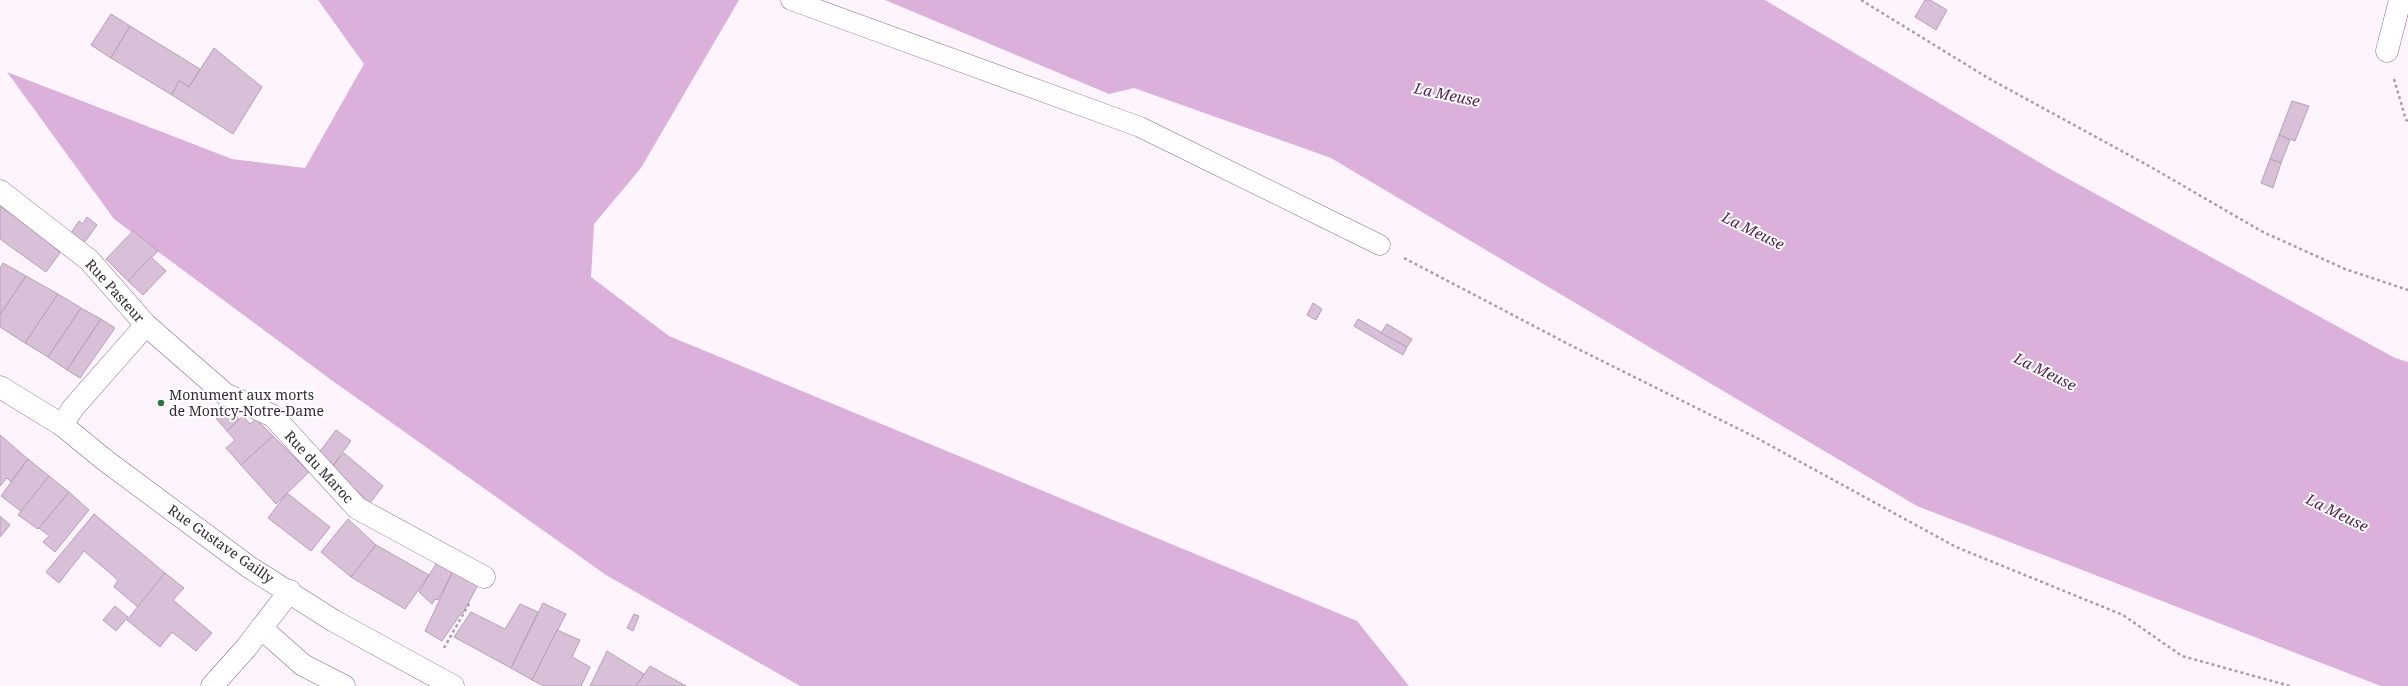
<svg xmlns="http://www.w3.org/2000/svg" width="2408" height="686" font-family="'Noto Serif',serif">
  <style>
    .forest { fill: #dbb0db }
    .water { fill: #dbb1dc }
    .building { fill: #d8c0d8; stroke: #b7a0b7 }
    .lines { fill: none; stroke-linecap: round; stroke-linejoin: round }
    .service-casing { stroke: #826c82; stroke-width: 21 }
    .minor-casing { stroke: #826c82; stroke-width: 23 }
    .tertiary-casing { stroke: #826c82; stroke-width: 23 }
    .path { stroke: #a79ea7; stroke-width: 2.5; stroke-dasharray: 3 3; stroke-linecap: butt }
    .service { stroke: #fff; stroke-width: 20 }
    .minor { stroke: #fff; stroke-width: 22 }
    .tertiary { stroke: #fff; stroke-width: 22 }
    .poi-dot { fill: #2e7541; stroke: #fff; stroke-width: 1.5 }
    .labels { text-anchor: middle; stroke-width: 4; stroke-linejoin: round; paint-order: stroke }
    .street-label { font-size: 14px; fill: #342b34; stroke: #fff }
    .poi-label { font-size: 14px; fill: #342b34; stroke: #fff; text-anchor: start }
    .water-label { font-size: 15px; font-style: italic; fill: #542156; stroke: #fff }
  </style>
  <rect width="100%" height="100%" fill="#fef4fe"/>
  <path class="forest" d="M318,0h421l-98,168 -47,56 -3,53 78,59 688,285 52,65h-609l-194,-111 -276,-196 -216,-160 -107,-147 225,87 73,9 59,-104z"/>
  <path class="water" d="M885,0h880l289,171 341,187 13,4v324h-27l-464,-180 -586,-348 -197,-70 -25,6z"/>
  <g class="building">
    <path d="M1925,0h5l17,10 -11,20 -21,-13z"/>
    <path d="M111,14l19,12 -19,32 -20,-13z"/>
    <path d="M130,26l70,43 -11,18 -10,-6 -7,14 -61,-37z"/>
    <path d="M214,48l48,39 -29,47 -61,-39 7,-14 10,6z"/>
    <path d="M2292,101l17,5 -14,35 -16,-6z"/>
    <path d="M2279,135l11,5 -9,23 -11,-4z"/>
    <path d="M2270,159l11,4 -8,25 -12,-5z"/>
    <path d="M0,206l48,34 12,13 -14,19 -46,-33z"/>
    <path d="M87,217l10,8 -13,18 -13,-10 8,-12 4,3z"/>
    <path d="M133,231l25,20 -30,30 -22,-22z"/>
    <path d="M151,257l15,14 -23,24 -15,-14z"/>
    <path d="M3,263l23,13 -26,39v-47z"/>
    <path d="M26,276l32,18 -33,49 -25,-16v-12z"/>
    <path d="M58,294l23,14 -33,49 -23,-14z"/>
    <path d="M1313,303l9,6 -6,11 -9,-5z"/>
    <path d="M81,308l20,11 -34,51 -19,-13z"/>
    <path d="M101,319l14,9 -35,50 -13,-8z"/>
    <path d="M1358,319l49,28 -4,8 -49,-29z"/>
    <path d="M1387,324l25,15 -5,8 -26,-14z"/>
    <path d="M227,406l12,13 -12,12 -12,-14z"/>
    <path d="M243,416l7,8 6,-5 17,17 -32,29 -15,-17 9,-8 -8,-9z"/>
    <path d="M336,430l15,11 -20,27 -13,-14z"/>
    <path d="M0,435l28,24 -17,23 -4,-4 -7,8z"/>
    <path d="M273,436l36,36 -33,32 -35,-39z"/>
    <path d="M344,453l39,33 -13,17 -39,-35z"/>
    <path d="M28,459l21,17 -27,36 -21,-16z"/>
    <path d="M49,476l20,16 -31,37 -20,-14z"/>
    <path d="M69,492l20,18 -34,42 -12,-10 6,-6 -10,-8z"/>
    <path d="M287,493l43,34 -19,24 -43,-33z"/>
    <path d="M94,514l71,59 -27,34 -24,-20 4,-7 -34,-29 -25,32 -13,-11z"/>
    <path d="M0,516l10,9 -10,12z"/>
    <path d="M348,519l28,26 -25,32 -30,-25z"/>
    <path d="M376,545l53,30 -24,34 -54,-32z"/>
    <path d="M439,559l16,8 -17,33 -3,-1 -3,5 -13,-12z"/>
    <path d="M455,567l26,12 -18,34 -1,-1 -20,29 -17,-10z"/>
    <path d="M165,573l19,15 -11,12 39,33 -16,18 -24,-19 -12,15 -33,-27z"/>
    <path d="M543,603l23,11 -34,66 -21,-12z"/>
    <path d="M520,604l18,8 -27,56 -57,-31 17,-25 34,17z"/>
    <path d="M115,606l13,11 -12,14 -13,-11z"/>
    <path d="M634,614l5,2 -6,15 -6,-3z"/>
    <path d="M557,630l23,10 -8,17 18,10 -9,19h-37l-12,-6z"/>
    <path d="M607,651l37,23 -8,12h-46z"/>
    <path d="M650,666l36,20h-50z"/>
  </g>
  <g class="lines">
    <defs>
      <path id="service" d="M791,0l349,127 240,118"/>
      <g id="minor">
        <path d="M2387,51l13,-51"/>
        <path d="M0,191l89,69 57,65 -73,83 -11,17"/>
        <path d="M146,325l79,69 48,22 84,92 127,69"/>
        <path d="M261,628l42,37 41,21"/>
        <path d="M212,686l34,-38 44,-57"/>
      </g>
      <path id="tertiary" d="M0,387l62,38 44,36 143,106 85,54 119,65"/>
    </defs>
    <use href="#service" class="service-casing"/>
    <use href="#minor" class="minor-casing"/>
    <use href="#tertiary" class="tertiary-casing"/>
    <g class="path">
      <path d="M1861,0l127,78 161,88 114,66 82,37 63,21"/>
      <path d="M2394,79l12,41 2,1"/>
      <path d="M1404,258l168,88 181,90 203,111 167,68 59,41 108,30"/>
      <path d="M444,648l26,-46"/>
    </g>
    <use href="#service" class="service"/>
    <use href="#minor" class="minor"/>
    <use href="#tertiary" class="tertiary"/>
  </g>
  <circle class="poi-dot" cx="161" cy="403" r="4"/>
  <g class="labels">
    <g class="street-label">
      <text transform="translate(115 291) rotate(48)" y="5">Rue Pasteur</text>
      <text transform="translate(319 467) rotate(47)" y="5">Rue du Maroc</text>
      <text transform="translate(221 544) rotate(35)" y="5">Rue Gustave Gailly</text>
    </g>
    <g class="poi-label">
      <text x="169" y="400">Monument aux morts<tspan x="169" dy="16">de Montcy-Notre-Dame</tspan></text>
    </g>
    <g class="water-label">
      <text transform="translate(1447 95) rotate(12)" y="5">La Meuse</text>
      <text transform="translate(1753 231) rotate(26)" y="5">La Meuse</text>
      <text transform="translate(2045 372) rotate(26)" y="5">La Meuse</text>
      <text transform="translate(2337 513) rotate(26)" y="5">La Meuse</text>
    </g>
  </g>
</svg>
